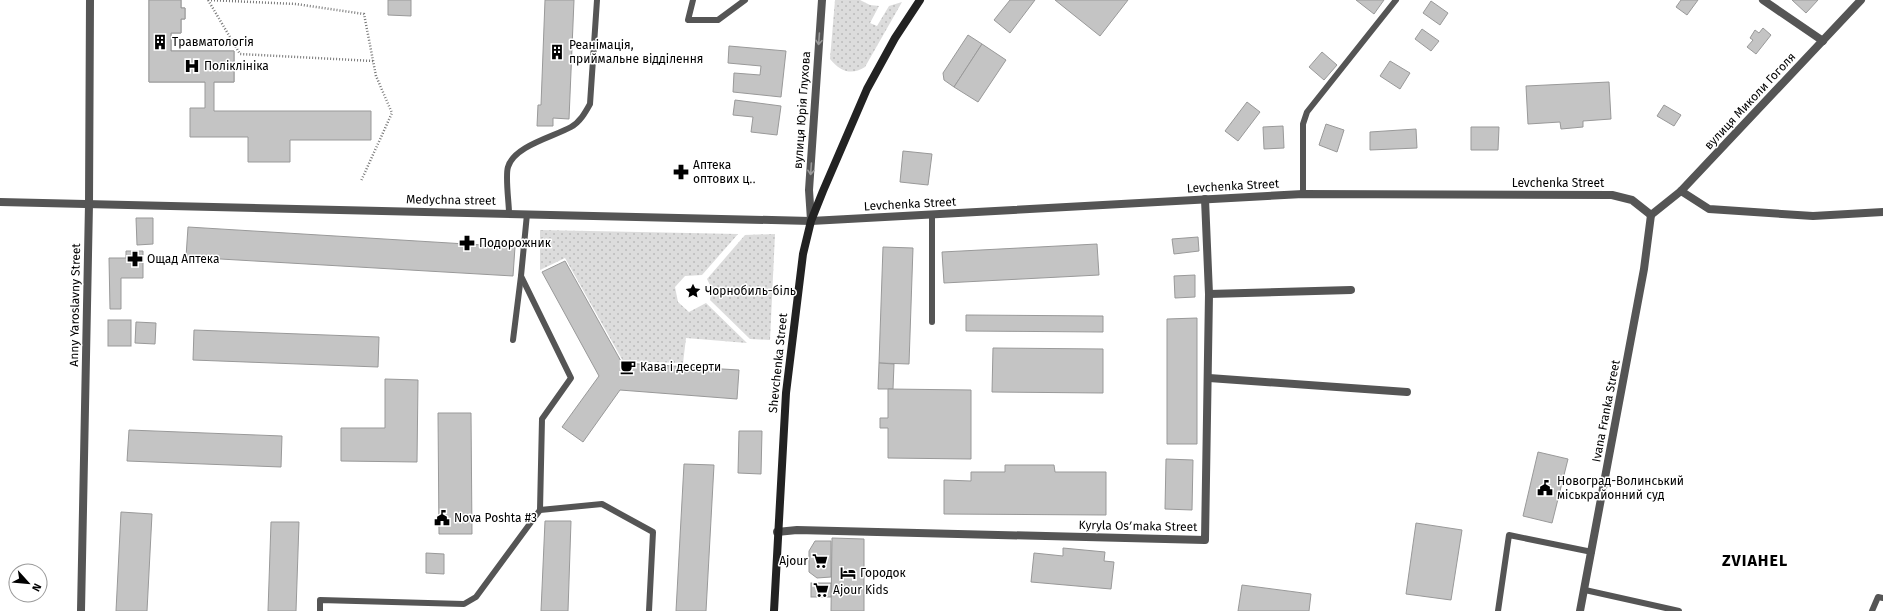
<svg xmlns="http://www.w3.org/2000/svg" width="1883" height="611" font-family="'Fira Sans',sans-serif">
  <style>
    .grass { fill: url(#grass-dots) }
    .building { fill: #c4c4c4; stroke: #999 }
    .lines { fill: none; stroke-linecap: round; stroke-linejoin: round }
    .path { stroke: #777; stroke-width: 2.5; stroke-dasharray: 1 2; stroke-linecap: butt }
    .lane { stroke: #555; stroke-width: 6 }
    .street { stroke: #555; stroke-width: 8 }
    .secondary { stroke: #222; stroke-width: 8 }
    .oneway { stroke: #999 }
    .labels { text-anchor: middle; stroke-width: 3; stroke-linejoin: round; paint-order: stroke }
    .poi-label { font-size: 12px; fill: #000; stroke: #fff; text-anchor: start }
    .street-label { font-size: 12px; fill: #000; stroke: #fff }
    .district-label { font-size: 16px; font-weight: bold; letter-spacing: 1px; fill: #000; stroke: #fff }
  </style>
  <defs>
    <pattern id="grass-dots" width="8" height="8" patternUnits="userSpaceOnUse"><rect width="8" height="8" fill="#dcdcdc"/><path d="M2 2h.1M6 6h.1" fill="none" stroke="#bbb" stroke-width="1.8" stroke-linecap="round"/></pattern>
  </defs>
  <rect width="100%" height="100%" fill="#fff"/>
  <g class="grass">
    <path d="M835,0h25l10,5 9,1 -9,17 7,3 12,-20 13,-4 -37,65c-14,9 -25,4 -35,-8z"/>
    <path d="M540,230l198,4 -36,41 -17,1 -10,11 3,15 11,10 17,-9 41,40 -61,-5 -3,25 -60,-2 -58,-103 -25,12z"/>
    <path d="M775,234l-5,106 -20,-1 -40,-39 2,-11 -5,-10 38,-44z"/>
  </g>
  <g class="building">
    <path d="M149,0h32v8h4v11h-4v14h-10v18h63v31h-85z"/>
    <path d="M149,0h32v8h4v11h-4v14h-10v18h63v31h-20v29h157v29h-81v22h-42v-25h-58v-29h15v-26h-56z"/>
    <path d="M388,0h23v16l-23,-1z"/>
    <path d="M545,0h29l-5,119 -16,-1v8h-16l1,-21h3z"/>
    <path d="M1010,0h25l-25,33 -16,-13z"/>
    <path d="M1055,0h73l-28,36z"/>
    <path d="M1356,0h28l-10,14z"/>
    <path d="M1681,0h17l-11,15 -11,-8z"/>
    <path d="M1792,0h26l-12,13z"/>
    <path d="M1431,1l17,12 -8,12 -17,-12z"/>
    <path d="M1763,28l8,7 -15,19 -9,-7 6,-7 -3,-2 5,-8 4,3z"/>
    <path d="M1422,29l17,12 -8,10 -16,-12z"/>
    <path d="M968,35l14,9 -28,43 -10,-7 -1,-7z"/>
    <path d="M982,44l24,16 -28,42 -24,-15z"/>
    <path d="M729,46l57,5 -5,46 -48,-5 1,-19 26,2 1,-9 -33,-3z"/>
    <path d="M1322,52l15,13 -13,15 -15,-13z"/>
    <path d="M1390,61l20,12 -10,16 -20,-13z"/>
    <path d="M1609,82l2,37 -28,2v6l-22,2 -1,-7 -32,2 -2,-38z"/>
    <path d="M735,100l46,6 -4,29 -26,-3 2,-15 -20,-2z"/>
    <path d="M1247,102l13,10 -22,29 -13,-10z"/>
    <path d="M1664,105l17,10 -7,11 -17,-10z"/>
    <path d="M1326,124l18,6 -7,22 -18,-7z"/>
    <path d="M1283,126l1,22 -20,1 -1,-22z"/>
    <path d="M1471,127h28l-1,23h-27z"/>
    <path d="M1416,129l1,19 -47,2v-18z"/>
    <path d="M903,151l29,3 -4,31 -28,-3z"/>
    <path d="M136,218h17v26l-16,1z"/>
    <path d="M188,227l327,20 -2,29 -327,-19z"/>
    <path d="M1198,237l1,14 -25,3 -2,-15z"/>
    <path d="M1097,244l2,31 -155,8 -2,-31z"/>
    <path d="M883,247l30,1 -4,116 -30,-1z"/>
    <path d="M126,251h17v27h-22v31h-11l-1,-51h17z"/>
    <path d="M565,261l57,102 117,7 -2,29 -117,-9 -37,52 -21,-15 37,-51 -57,-104z"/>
    <path d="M1195,275v22l-20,1 -1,-22z"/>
    <path d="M966,315l137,1v16l-137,-1z"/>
    <path d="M1197,318v126h-30v-125z"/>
    <rect x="108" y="320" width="23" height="26"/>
    <path d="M136,322l20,1 -1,21 -20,-1z"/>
    <path d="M194,330l185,7 -1,30 -185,-7z"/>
    <path d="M993,348l110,1v44l-111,-1z"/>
    <path d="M879,363l15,1 -1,25h-15z"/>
    <path d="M385,379l33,1 -1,82 -76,-1v-33h44z"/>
    <path d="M888,389l83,1v69l-83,-1v-30h-8v-10h8z"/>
    <path d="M438,413h33l1,121h-33z"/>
    <path d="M129,430l153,6 -1,31 -154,-6z"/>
    <path d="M739,431h23l-1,43 -23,-1z"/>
    <path d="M1538,452l30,7 -16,64 -29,-7z"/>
    <path d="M1166,459l27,1 -1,50 -27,-1z"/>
    <path d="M684,464l30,1 -8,146h-30z"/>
    <path d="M1005,465h49l1,7h51v43l-162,-1v-34l27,1v-9h34z"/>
    <path d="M121,512l31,2 -5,97h-31z"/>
    <path d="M545,521h26l-3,90h-27z"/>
    <path d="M271,522h28l-3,89h-28z"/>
    <path d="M1416,523l46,7 -11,70 -45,-6z"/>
    <path d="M832,538l32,1v72h-33z"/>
    <path d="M815,541h16v36l-14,1 -8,-6v-21z"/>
    <path d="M1063,548l42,4 -1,9 10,1 -3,27 -80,-7 3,-29 29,3z"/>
    <path d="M426,553l18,1v20l-18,-1z"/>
    <rect x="811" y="583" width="20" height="14"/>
    <path d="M1242,585l69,9 -2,17h-71z"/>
  </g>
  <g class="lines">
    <g class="path">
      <path d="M208,0l88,4 68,10 12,62 16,37 -31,68"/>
      <path d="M208,0l32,54 133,7"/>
    </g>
    <g class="lane">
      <path d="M693,0l-5,20h30l27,-20"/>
      <path d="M1303,194v-70l4,-12 89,-112"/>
      <path d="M509,213c0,-10 -4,-37 -1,-46 6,-21 45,-30 63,-40 9,-5 14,-14 19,-23l7,-104"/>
      <path d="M527,214l-6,62 50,102 -29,41 -2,91"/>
      <path d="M932,322v-107"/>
      <path d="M513,340l8,-64"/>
      <path d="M1585,590l94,21"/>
      <path d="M320,611v-11l144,4 12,-7 64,-87 62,-6 51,28 -4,79"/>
      <path d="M1498,611l11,-76 83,17"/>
      <path d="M1872,611l6,-14 5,1"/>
    </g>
    <g class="street">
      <path d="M1763,0l60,41"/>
      <path d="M1681,191l28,18 104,7 70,-4"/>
      <path d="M0,202l811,19 492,-27 309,1 20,5 19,15"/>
      <path d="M1651,215l30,-24 180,-191"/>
      <path d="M811,220l-2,-30 13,-190"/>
      <path d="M1209,294l142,-4"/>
      <path d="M1209,378l198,14"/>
      <path d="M777,532l20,-2 408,10 4,-246 -4,-95"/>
      <path d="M81,611l8,-407 1,-204"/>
      <path d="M1580,611l64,-342 7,-54"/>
    </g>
    <path class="secondary" d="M774,611l12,-218 17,-139 8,-33 12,-30 44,-102 28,-51 25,-38"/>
  </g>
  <defs><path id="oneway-shaft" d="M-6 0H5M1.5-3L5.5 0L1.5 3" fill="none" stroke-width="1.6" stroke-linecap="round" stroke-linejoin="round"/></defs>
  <g class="oneway">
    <use href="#oneway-shaft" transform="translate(819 39) rotate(94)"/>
    <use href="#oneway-shaft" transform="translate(811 169) rotate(94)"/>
  </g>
  <defs>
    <symbol id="building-bare" viewBox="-9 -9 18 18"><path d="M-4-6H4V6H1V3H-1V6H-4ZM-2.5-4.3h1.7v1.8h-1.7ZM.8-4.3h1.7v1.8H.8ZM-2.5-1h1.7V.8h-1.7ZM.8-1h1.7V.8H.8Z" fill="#000" stroke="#fff" stroke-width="2.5" paint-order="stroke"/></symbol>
    <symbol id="hospital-bare" viewBox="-9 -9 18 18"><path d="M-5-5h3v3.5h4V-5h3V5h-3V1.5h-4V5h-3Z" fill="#000" stroke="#fff" stroke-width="2.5" paint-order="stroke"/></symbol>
    <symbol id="pharmacy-bare" viewBox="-9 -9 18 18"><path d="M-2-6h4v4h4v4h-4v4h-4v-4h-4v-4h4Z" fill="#000" stroke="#fff" stroke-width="2.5" paint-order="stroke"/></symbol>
    <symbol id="sight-bare" viewBox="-9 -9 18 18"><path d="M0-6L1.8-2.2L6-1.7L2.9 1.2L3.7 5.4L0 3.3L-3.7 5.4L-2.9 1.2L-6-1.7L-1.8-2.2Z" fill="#000" stroke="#fff" stroke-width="2.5" paint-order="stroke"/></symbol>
    <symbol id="cafe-bare" viewBox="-9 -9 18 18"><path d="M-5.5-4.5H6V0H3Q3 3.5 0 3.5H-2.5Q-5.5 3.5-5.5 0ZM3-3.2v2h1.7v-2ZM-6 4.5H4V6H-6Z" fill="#000" stroke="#fff" stroke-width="2.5" paint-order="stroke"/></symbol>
    <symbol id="civic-bare" viewBox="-9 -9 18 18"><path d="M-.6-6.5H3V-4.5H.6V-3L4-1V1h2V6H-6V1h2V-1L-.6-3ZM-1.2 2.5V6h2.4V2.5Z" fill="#000" stroke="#fff" stroke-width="2.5" paint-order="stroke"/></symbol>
    <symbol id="supermarket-bare" viewBox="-9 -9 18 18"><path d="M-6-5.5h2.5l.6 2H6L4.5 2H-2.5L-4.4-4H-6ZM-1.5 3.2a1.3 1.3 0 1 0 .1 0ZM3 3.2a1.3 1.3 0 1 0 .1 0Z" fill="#000" stroke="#fff" stroke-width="2.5" paint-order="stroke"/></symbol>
    <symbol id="hotel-bare" viewBox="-9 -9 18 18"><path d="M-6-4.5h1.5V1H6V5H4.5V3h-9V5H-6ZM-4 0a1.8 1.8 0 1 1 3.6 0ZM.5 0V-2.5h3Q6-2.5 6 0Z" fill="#000" stroke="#fff" stroke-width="2.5" paint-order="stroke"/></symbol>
  </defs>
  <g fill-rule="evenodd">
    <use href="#building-bare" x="149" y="31" width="22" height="22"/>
    <use href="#building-bare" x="546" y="41" width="22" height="22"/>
    <use href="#hospital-bare" x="181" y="55" width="22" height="22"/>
    <use href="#pharmacy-bare" x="670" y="161" width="22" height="22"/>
    <use href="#pharmacy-bare" x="456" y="232" width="22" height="22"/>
    <use href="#pharmacy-bare" x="124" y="248" width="22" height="22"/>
    <use href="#sight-bare" x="682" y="280" width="22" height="22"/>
    <use href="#cafe-bare" x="617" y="356" width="22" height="22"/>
    <use href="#civic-bare" x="1534" y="477" width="22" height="22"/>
    <use href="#civic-bare" x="431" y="507" width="22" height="22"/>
    <use href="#supermarket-bare" x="809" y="550" width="22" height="22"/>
    <use href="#hotel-bare" x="837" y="562" width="22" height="22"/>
    <use href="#supermarket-bare" x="810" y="579" width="22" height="22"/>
  </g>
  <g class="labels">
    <g class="poi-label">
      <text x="172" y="46">Травматологія</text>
      <text x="569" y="49">Реанімація,<tspan x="569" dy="14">приймальне відділення</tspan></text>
      <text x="204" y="70">Поліклініка</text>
      <text x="693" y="169">Аптека<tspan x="693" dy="14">оптових ц‥</tspan></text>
      <text x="479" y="247">Подорожник</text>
      <text x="147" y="263">Ощад Аптека</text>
      <text x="705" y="295">Чорнобиль-біль</text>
      <text x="640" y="371">Кава і десерти</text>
      <text x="1557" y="485">Новоград-Волинський<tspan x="1557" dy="14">міськрайонний суд</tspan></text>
      <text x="454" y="522">Nova Poshta #3</text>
      <text x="808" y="565" text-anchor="end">Ajour</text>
      <text x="860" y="577">Городок</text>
      <text x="833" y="594">Ajour Kids</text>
    </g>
    <g class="street-label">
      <text transform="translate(1750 101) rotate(-47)" y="4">вулиця Миколи Гоголя</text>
      <text transform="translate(802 110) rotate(-86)" y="4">вулиця Юрія Глухова</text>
      <text x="1558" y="187">Levchenka Street</text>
      <text transform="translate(1233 186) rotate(-3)" y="4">Levchenka Street</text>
      <text transform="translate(451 200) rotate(1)" y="4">Medychna street</text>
      <text transform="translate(910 204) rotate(-3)" y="4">Levchenka Street</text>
      <text transform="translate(75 305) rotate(-89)" y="4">Anny Yaroslavny Street</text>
      <text transform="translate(778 363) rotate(-84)" y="4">Shevchenka Street</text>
      <text transform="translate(1606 411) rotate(-79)" y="4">Ivana Franka Street</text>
      <text transform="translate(1138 526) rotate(1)" y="4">Kyryla Osʹmaka Street</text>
    </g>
    <g class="district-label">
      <text x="1755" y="566">ZVIAHEL</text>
    </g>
  </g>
  <g transform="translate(28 583) rotate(117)"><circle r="19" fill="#ffffff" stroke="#999999"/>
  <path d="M0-3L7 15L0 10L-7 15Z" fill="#000000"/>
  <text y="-6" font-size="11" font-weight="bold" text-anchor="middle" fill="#000000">N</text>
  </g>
</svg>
